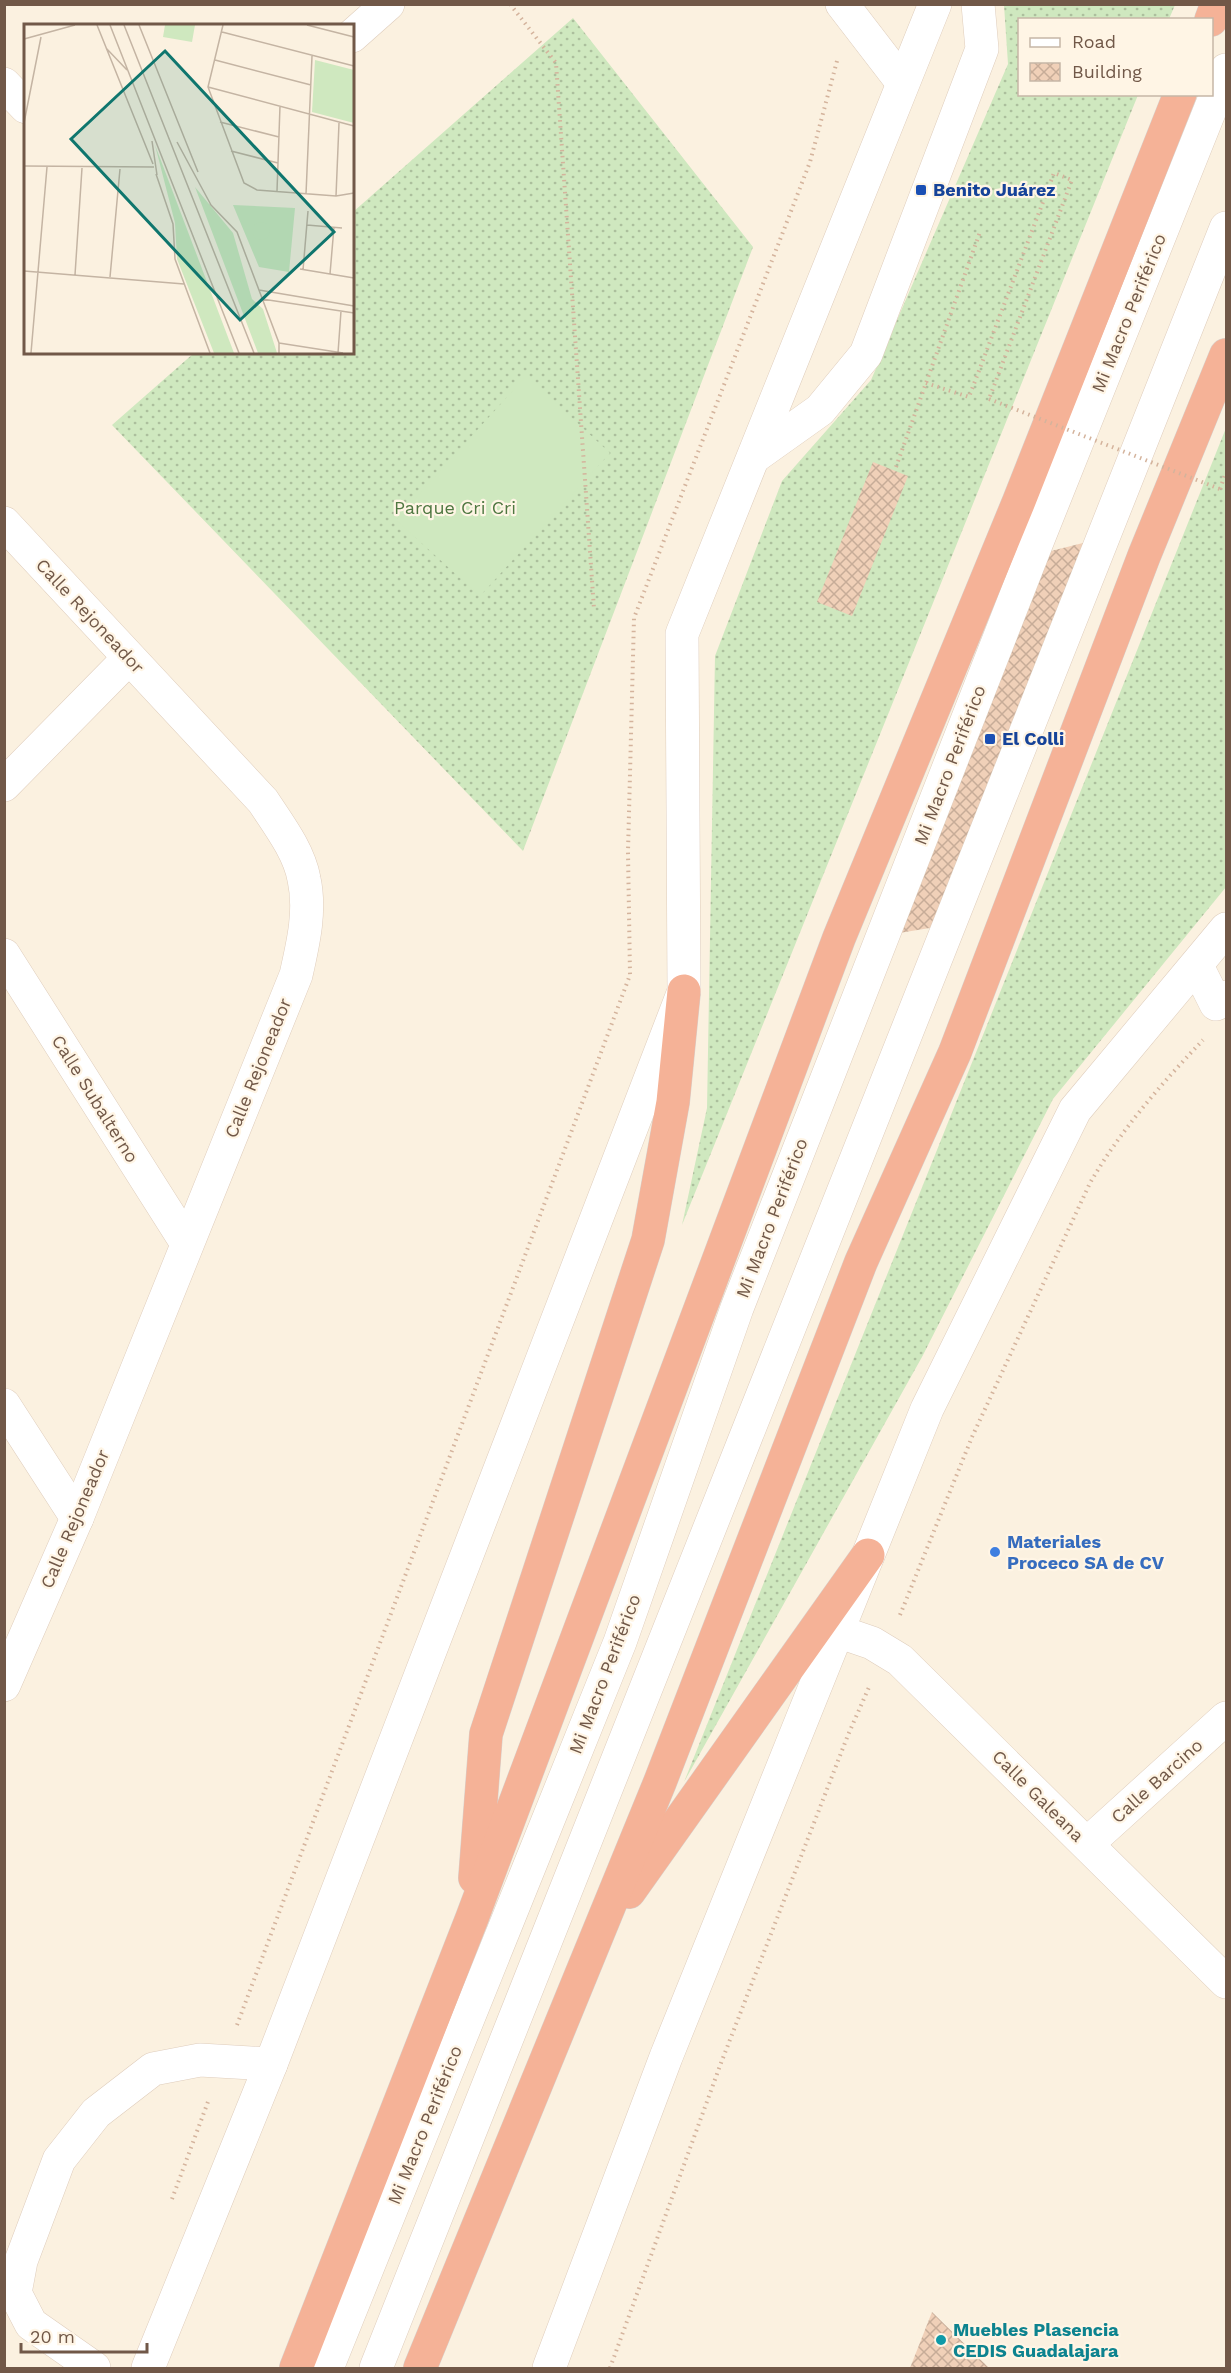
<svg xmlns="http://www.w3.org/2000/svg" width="1231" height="2373" font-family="'Work Sans',sans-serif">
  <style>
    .grass { fill: url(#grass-dots) }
    .garden { fill: #cfe8bf }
    .building { fill: url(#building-cross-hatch) }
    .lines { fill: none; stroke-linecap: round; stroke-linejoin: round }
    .minor-casing { stroke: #dfcdbc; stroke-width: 34 }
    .highway-casing { stroke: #d7d0cc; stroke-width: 34 }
    .path { stroke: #d4b39c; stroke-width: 4; stroke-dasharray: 1.5 4.5; stroke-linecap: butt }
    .minor { stroke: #fff; stroke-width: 33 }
    .highway { stroke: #f5b297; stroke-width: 33 }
    .path-bridge { stroke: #d4b39c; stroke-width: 4; stroke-dasharray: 1.5 4.5; stroke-linecap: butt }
    .transit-dot { fill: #1a4fb4; stroke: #fff5e5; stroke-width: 2 }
    .shop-dot { fill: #3f7fe0; stroke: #fff5e5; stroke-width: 2 }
    .culture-dot { fill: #0f9aa8; stroke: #fff5e5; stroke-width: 2 }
    .labels { text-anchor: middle; stroke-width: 4.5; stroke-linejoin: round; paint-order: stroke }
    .transit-label { font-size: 18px; font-weight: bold; fill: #164399; stroke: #fff5e5; text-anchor: start }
    .street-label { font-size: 18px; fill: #715848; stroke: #fff5e5 }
    .park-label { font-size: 18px; fill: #4f7741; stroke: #fff5e5 }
    .shop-label { font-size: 18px; font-weight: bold; fill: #366cbe; stroke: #fff5e5; text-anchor: start }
    .culture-label { font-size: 18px; font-weight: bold; fill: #0d838f; stroke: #fff5e5; text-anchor: start }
    .inset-road { fill: none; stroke: #c4b4a3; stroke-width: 1.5 }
    .view { fill: #0f766e; fill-opacity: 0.15; stroke: #0f766e; stroke-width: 3 }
    .inset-edge { fill: none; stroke: #715848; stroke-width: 3 }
  </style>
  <defs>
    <pattern id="grass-dots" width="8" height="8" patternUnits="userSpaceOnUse" patternTransform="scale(1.5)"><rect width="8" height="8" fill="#cfe8bf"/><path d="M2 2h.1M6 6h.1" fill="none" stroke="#acbf9d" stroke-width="1.8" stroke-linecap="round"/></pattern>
    <pattern id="building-cross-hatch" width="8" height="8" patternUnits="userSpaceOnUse" patternTransform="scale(1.5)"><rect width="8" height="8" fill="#f0d0b8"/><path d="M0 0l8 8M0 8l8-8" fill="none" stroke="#c7ac98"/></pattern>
  </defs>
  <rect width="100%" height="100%" fill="#fbf1e0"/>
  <g class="grass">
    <path d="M1004,5h171l-6,14 -149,1v74l118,1 -456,1130 25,-117 8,-452 67,-175 89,-101 137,-316z"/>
    <path d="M573,18l180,229 -230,604 -411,-426 82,-72 158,-1 1,-140z"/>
    <path d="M1226,428v459l-173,212 -131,258 -238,425z"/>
  </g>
  <path class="garden" d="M526,376l84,77 -130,143 -84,-76z"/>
  <g class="building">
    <path d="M873,462l35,14 -56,140 -35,-14z"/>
    <path d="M1087,542l-151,385 -43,7 154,-382z"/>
    <path d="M932,2312l57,56h-79z"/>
  </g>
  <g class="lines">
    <defs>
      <g id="minor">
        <path d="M842,4l60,78"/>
        <path d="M352,36l36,-32"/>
        <path d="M4,84l22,23"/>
        <path d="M754,457l66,-47 46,-56 116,-305 -4,-45"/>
        <path d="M4,523l259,278c15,23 36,50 41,78 7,32 -1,65 -8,96l-219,543 -73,167"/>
        <path d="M4,785l124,-126"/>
        <path d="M4,955l182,287"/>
        <path d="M1197,966l19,38 10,-7"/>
        <path d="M4,1405l73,113"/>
        <path d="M837,1631l35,12 28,17 326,322"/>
        <path d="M1087,1844l139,-126"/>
        <path d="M94,2368l-63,-44 -16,-31 6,-32 38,-101 37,-47 57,-44 47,-9 71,4"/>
        <path d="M148,2368l123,-304 413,-1073 -2,-357 253,-630"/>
        <path d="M327,2368l293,-726 117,-334 298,-761 191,-477"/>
        <path d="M376,2368l850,-2140"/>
        <path d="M549,2368l117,-311 261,-648 148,-299 151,-181"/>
      </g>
      <g id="highway">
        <path d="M1211,20l6,-16"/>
        <path d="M475,1878l11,-144 162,-494 25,-138 11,-111"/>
        <path d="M629,1892l239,-337"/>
        <path d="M296,2368l176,-450 367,-980 180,-437 161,-407"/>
        <path d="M420,2368l240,-586 201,-520 94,-210 189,-496 82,-201"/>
      </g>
    </defs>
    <use href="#minor" class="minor-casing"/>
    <use href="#highway" class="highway-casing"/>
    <g class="path">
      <path d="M510,4l46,59 38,546"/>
      <path d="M926,383l43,14 85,-224 18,7 -83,219"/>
      <path d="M896,467l84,-235"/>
      <path d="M1220,489l6,-17"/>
      <path d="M900,1615l72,-178 118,-254c30,-52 72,-100 113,-143"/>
      <path d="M237,2025l393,-1050 -2,-123 6,-234 176,-456 27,-101"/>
      <path d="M172,2199l37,-100"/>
      <path d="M610,2368l111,-305 127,-328 22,-50"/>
    </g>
    <use href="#minor" class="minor"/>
    <use href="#highway" class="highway"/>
    <path class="path-bridge" d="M989,399l231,90"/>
  </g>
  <g class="transit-dot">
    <rect x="915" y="184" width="12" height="12" rx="3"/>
    <rect x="984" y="733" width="12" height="12" rx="3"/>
  </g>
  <circle class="shop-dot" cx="995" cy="1552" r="6"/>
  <circle class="culture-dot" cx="941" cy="2340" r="6"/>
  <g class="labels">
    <g class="transit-label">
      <text x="933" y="196">Benito Juárez</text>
      <text x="1002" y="745">El Colli</text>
    </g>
    <g class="street-label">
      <text transform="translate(1129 313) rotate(-68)" y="6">Mi Macro Periférico</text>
      <text transform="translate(90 616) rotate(47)" y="6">Calle Rejoneador</text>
      <text transform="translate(950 765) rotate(-69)" y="6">Mi Macro Periférico</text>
      <text transform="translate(258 1068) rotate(-68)" y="6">Calle Rejoneador</text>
      <text transform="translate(95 1099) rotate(58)" y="6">Calle Subalterno</text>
      <text transform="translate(772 1218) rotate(-69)" y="6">Mi Macro Periférico</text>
      <text transform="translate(75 1519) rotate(-67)" y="6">Calle Rejoneador</text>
      <text transform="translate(605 1674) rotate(-69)" y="6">Mi Macro Periférico</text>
      <text transform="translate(1157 1781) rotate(-42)" y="6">Calle Barcino</text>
      <text transform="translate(1038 1796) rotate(45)" y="6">Calle Galeana</text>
      <text transform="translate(425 2125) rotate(-68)" y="6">Mi Macro Periférico</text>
    </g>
    <g class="park-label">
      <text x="455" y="514">Parque Cri Cri</text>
    </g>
    <g class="shop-label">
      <text x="1007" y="1548">Materiales<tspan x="1007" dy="21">Proceco SA de CV</tspan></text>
    </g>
    <g class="culture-label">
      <text x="953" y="2336">Muebles Plasencia<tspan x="953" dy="21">CEDIS Guadalajara</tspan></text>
    </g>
  </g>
  <g transform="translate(24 24)">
    <rect width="330" height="330" fill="#fbf1e0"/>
    <path d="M291,36l39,10v53l-42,-11zM131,121l79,208h-20l-37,-94 -2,-36zM171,163l38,46 19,66 11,10 14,44h-19zM209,181l62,3 -6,64 -30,-5z" fill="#cfe8bf"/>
    <path d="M141,1h30l-3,17 -29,-5zM228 207a9 9 0 1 1 18 0a9 9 0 1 1-18 0Z" fill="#cfe8bf"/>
    <path class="inset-road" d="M73,1l56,139M86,1l129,328M100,1l130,328M115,1l59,147M199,1l-15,62 36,96 13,7 79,6 18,-3M283,1l47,12M198,8l132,34M0,15l51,-14M82,24l21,22M191,36l96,25M184,63l146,39M196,98l59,15M0,99l17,-86M128,117l5,34M153,118l34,63M207,127l47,12M0,142l130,1M132,150l17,50 2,35 35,94M253,167l3,-85M282,170l6,-138M312,172l3,-73M186,180l27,28 42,111v10M283,201l35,3M276,245l54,9M279,246l5,-59M0,247l160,13M306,250l4,-47M51,251l7,-107M86,253l10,-108M235,266l95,16M238,275l92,14M255,319l64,10M7,329l16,-186M314,329l3,-42"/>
    <path class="view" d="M141,27l169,181 -94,88 -169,-181z"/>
    <rect width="330" height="330" class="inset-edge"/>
  </g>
  <rect width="1231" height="2373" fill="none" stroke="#715848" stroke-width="12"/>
  <rect x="1018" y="18" width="195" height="78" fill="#fff5e5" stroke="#c6b6a6" stroke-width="1.5"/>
  <rect x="1030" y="38" width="30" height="9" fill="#ffffff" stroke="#c6b6a6" stroke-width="1.5"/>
  <text x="1072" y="48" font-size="18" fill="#715848">Road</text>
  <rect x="1030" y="63" width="30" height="18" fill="url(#building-cross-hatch)" stroke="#c6b6a6" stroke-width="1.5"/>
  <text x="1072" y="78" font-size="18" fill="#715848">Building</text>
  <path d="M21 2343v9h126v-9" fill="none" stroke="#715848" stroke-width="3"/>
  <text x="30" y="2343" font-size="18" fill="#715848" stroke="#fff5e5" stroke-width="4.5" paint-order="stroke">20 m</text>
</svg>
